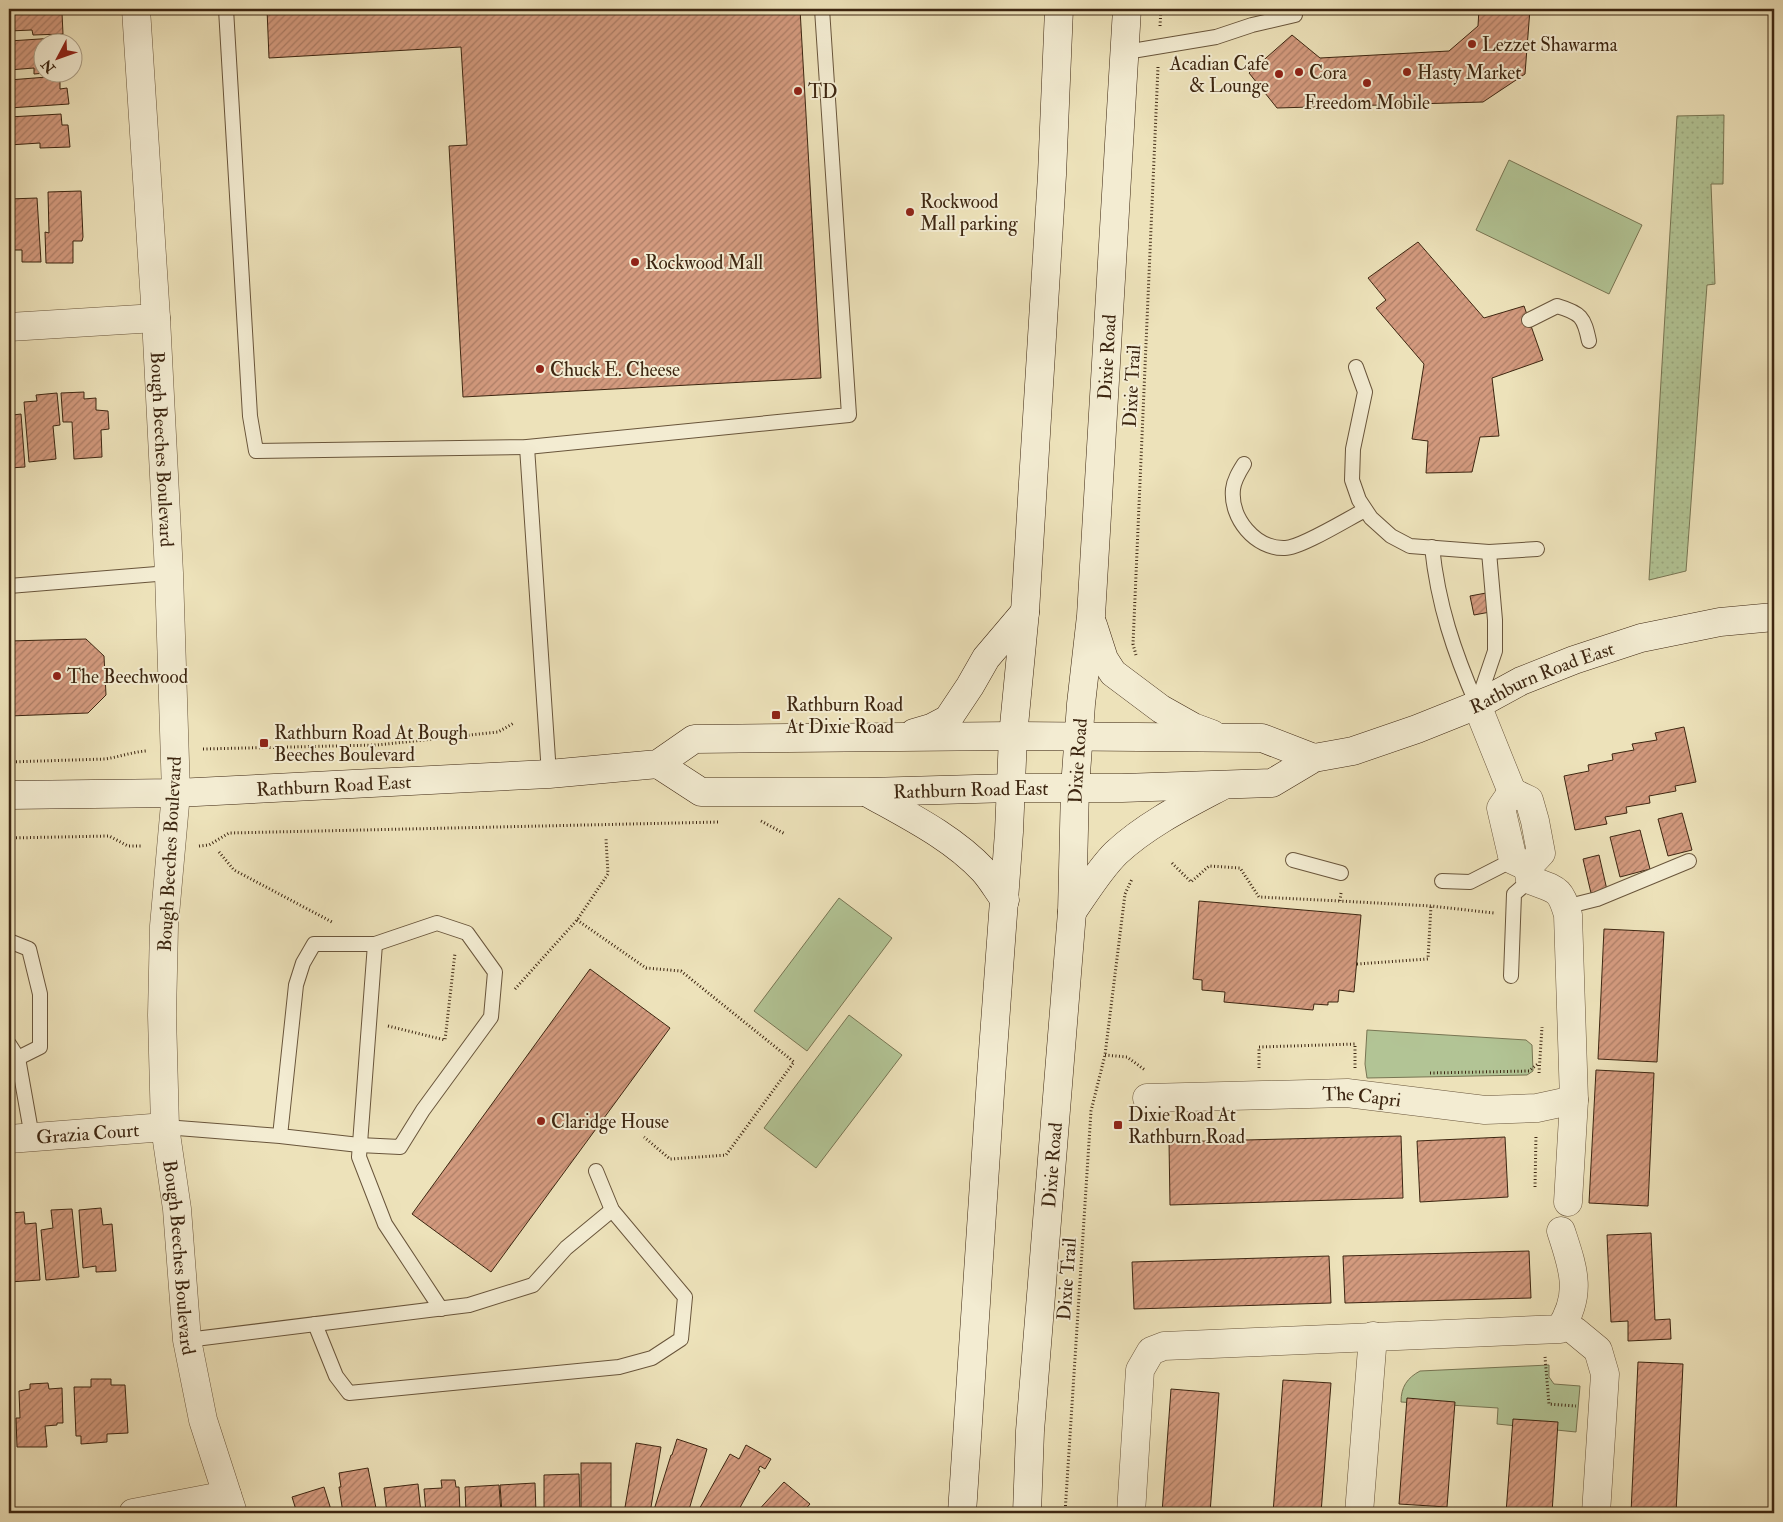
<svg xmlns="http://www.w3.org/2000/svg" width="1783" height="1522" font-family="'IM FELL Double Pica',serif">
  <style>
    .grass { fill: url(#grass-dots); stroke: #787553 }
    .park { fill: #b2c495; stroke: #787553 }
    .building { fill: url(#building-hatch); stroke: #3d2611 }
    .lines { fill: none; stroke-linecap: round; stroke-linejoin: round }
    .lane-casing { stroke: #69553b; stroke-width: 16 }
    .street-casing { stroke: #69553b; stroke-width: 29 }
    .secondary-casing { stroke: #3d2611; stroke-width: 29 }
    .path { stroke: #3d2611; stroke-width: 3; stroke-dasharray: 1 2.5; stroke-linecap: butt }
    .lane { stroke: #f3ecd2; stroke-width: 14 }
    .street { stroke: #f3ecd2; stroke-width: 28 }
    .secondary { stroke: #f3ecd2; stroke-width: 28 }
    .poi-dot { fill: #8f2418; stroke: #f3ecd2; stroke-width: 2 }
    .labels { text-anchor: middle; stroke-width: 4; stroke-linejoin: round; paint-order: stroke }
    .poi-label { font-size: 19px; fill: #3d2611; stroke: #f3ecd2; text-anchor: start }
    .street-label { font-size: 19px; fill: #3d2611; stroke: #f3ecd2 }
  </style>
  <defs>
    <pattern id="grass-dots" width="8" height="8" patternUnits="userSpaceOnUse" patternTransform="scale(1.25)"><rect width="8" height="8" fill="#b2c495"/><path d="M2 2h.1M6 6h.1" fill="none" stroke="#9aa87f" stroke-width="1.8" stroke-linecap="round"/></pattern>
    <pattern id="building-hatch" width="6" height="6" patternUnits="userSpaceOnUse" patternTransform="scale(1.25)"><rect width="6" height="6" fill="#d39a7e"/><path d="M-1 1l2-2M0 6l6-6M5 7l2-2" fill="none" stroke="#ac7d66"/></pattern>
  </defs>
  <rect width="100%" height="100%" fill="#ede2ba"/>
  <filter id="stains"><feTurbulence type="fractalNoise" baseFrequency=".004" numOctaves="4"/><feColorMatrix values="0 0 0 0 .2 0 0 0 0 .09 0 0 0 0 .02 0 0 0 .5 -.17"/></filter>
  <radialGradient id="worn" r=".72"><stop offset=".6" stop-color="#630" stop-opacity="0"/><stop offset="1" stop-color="#630" stop-opacity=".3"/></radialGradient>
  <path class="grass" d="M1724,115l-1,69h-12l4,100 -8,1 -21,286 -37,9 28,-464z"/>
  <g class="park">
    <path d="M1509,160l133,65 -33,69 -133,-64z"/>
    <path d="M839,898l53,40 -85,113 -53,-40z"/>
    <path d="M849,1015l53,40 -86,113 -52,-40z"/>
    <path d="M1367,1030l159,10 6,5 1,26 -6,4 -160,3 -2,-14z"/>
    <path d="M1549,1365v12l5,7 26,2 -4,46 -79,-8 1,-16 -97,-6c0,-15 6,-24 19,-31z"/>
  </g>
  <g class="building">
    <path d="M9,9h46v4h7l1,21 -30,1 -1,-5 -23,1z"/>
    <path d="M267,9h533l21,369 -358,19 -14,-251 18,-1 -6,-98 -192,11z"/>
    <path d="M1479,9h51l-5,65 -42,28 -206,6 -28,-35 43,-38 28,23 129,-7 29,-25z"/>
    <path d="M55,38v4h-13v30h16l-24,2v-6l-25,2v-29z"/>
    <path d="M60,76v13l7,-1 2,16 -60,4v-28z"/>
    <path d="M61,114l1,11h6l2,22 -30,1v-5l-31,2v-28z"/>
    <path d="M81,191l2,46 -1,4h-9v22h-27l-1,-31 4,1 -1,-41z"/>
    <path d="M37,198l4,64h-19v-12h-13v-51z"/>
    <path d="M1418,242l66,76 40,-12 19,54 -51,18 7,58 -19,1 -8,35 -46,1 2,-32 -16,-2 12,-75 -48,-56 10,-8 -18,-22z"/>
    <path d="M84,392v7l12,-1v12l12,1 1,18 -8,1 1,27 -28,2 -2,-37h-9l-2,-29z"/>
    <path d="M57,393l3,32 -7,1 3,33 -27,3 -5,-60 13,-1 -1,-6z"/>
    <path d="M9,395h2l2,20 8,-1 4,53 -16,1z"/>
    <path d="M1486,593l4,19 -16,3 -4,-19z"/>
    <path d="M86,639l18,17 2,39 -18,18 -79,3v-75z"/>
    <path d="M1684,727l12,55 -21,4 1,5 -27,5 1,7 -24,4 1,6 -22,4 2,7 -32,6 -11,-54 25,-5 -1,-6 25,-5 -1,-6 22,-4 -2,-6 25,-4 -2,-7z"/>
    <path d="M1682,813l10,37 -24,6 -10,-37z"/>
    <path d="M1640,830l10,39 -30,8 -10,-40z"/>
    <path d="M1599,855l8,35 -16,3 -8,-34z"/>
    <path d="M1199,901l162,14 -7,77 -15,-2 -1,12h-10v3l-14,-1 -1,6 -89,-8 1,-10 -23,-2v-10l-9,-1z"/>
    <path d="M1604,929l60,3 -7,130 -59,-3z"/>
    <path d="M590,969l80,59 -179,244 -79,-58z"/>
    <path d="M1596,1070l58,3 -6,133 -59,-3z"/>
    <path d="M1401,1136l2,62 -233,7 -1,-63z"/>
    <path d="M1505,1137l3,60 -88,5 -3,-61z"/>
    <path d="M101,1208l2,17 9,-1 4,47 -20,1v-6l-13,2 -4,-58z"/>
    <path d="M72,1209l7,68 -33,3 -5,-50 12,-2 -2,-18z"/>
    <path d="M24,1212l1,12 11,-1 4,57 -31,2v-69z"/>
    <path d="M1651,1233l4,87 15,-1 1,20 -43,2v-20l-17,1 -4,-87z"/>
    <path d="M1529,1251l2,47 -186,5 -2,-47z"/>
    <path d="M1329,1256l2,47 -197,6 -2,-47z"/>
    <path d="M1638,1362l45,2 -7,149h-45z"/>
    <path d="M91,1379h20v6h14l3,48 -21,1v8l-26,2v-8h-5l-2,-49h17z"/>
    <path d="M1283,1380l48,3 -10,130h-48z"/>
    <path d="M48,1383l1,6 13,-1 1,35h-6v2l-12,1 2,21h-30l-1,-29h4l-1,-27 11,-2v-5z"/>
    <path d="M1171,1389l48,4 -9,120h-48z"/>
    <path d="M1407,1398l48,4 -8,105 -48,-3z"/>
    <path d="M1513,1419l45,3 -6,91h-46z"/>
    <path d="M677,1439l30,10 -19,64h-35l18,-58h1z"/>
    <path d="M636,1443l25,4 -11,66h-26z"/>
    <path d="M746,1445l25,14 -6,10 -5,-3 -2,4 2,1 -23,42h-40l33,-59 9,5z"/>
    <rect x="581" y="1463" width="30" height="50"/>
    <path d="M368,1468l9,45h-34l-4,-26h2l-2,-14z"/>
    <path d="M579,1474l1,39h-36v-38z"/>
    <path d="M441,1480h14l1,7h3l1,26h-34l-2,-24 18,-1z"/>
    <path d="M784,1482l26,22 -8,9h-46z"/>
    <path d="M535,1483l1,30h-34l-2,-28z"/>
    <path d="M418,1484l3,29h-34l-3,-25z"/>
    <path d="M499,1485l2,28h-35l-1,-26z"/>
    <path d="M324,1487l8,26h-35l-5,-16z"/>
  </g>
  <g class="lines">
    <defs>
      <g id="lane">
        <path d="M226,9l24,407 6,35 271,-4 322,-32 -27,-406"/>
        <path d="M1126,52l90,-15 36,-12 43,-10"/>
        <path d="M1529,320l28,-14c24,7 27,11 32,35"/>
        <path d="M1356,367l9,25 -12,57 -1,31 7,20 12,18 20,18 19,10 79,6 48,-3"/>
        <path d="M527,447l22,327"/>
        <path d="M1244,464c-5,8 -10,16 -11,25 -3,29 22,60 52,59 16,0 64,-30 80,-38"/>
        <path d="M1432,547c6,58 22,105 45,158"/>
        <path d="M9,586l160,-13"/>
        <path d="M1477,704l18,-53v-31l-6,-68"/>
        <path d="M1293,860l48,13"/>
        <path d="M1442,881l28,1 43,-22"/>
        <path d="M1565,907l32,-8 92,-38"/>
        <path d="M9,941l20,8 11,45v53l-22,11"/>
        <path d="M375,944l-16,213 26,67 56,85"/>
        <path d="M1511,976l3,-82 16,-14"/>
        <path d="M9,1044l9,14 14,79"/>
        <path d="M165,1127l115,9 79,9 41,2 23,-37 68,-93 4,-45 -28,-39 -30,-10 -62,21h-61l-11,19 -7,22 -16,151"/>
        <path d="M315,1324l21,52 13,17 270,-26 33,-9 29,-19 4,-42 -73,-87 -16,-39"/>
        <path d="M187,1340l282,-35 64,-20 33,-37 46,-38"/>
      </g>
      <g id="street">
        <path id="s1" d="M136,9l20,309 13,255 7,220 -12,133 -2,89 3,112 12,82 10,131 16,80 30,93"/>
        <path d="M9,327l147,-9"/>
        <path d="M1477,705l35,87"/>
        <path d="M1512,792l17,8 6,21 6,32 -13,14 2,13c26,10 30,7 38,35l6,185 -6,102"/>
        <path d="M1512,792l-11,16 12,52 15,7"/>
        <path id="s2" d="M1147,1098l200,-5 138,17 52,-2 37,-8"/>
        <path id="s3" d="M9,1139l156,-12"/>
        <path d="M1575,1331l23,19 7,24 -9,139"/>
        <path d="M133,1513l94,-18"/>
        <path d="M1131,1513l9,-143 11,-19 13,-5 396,-17c23,-36 13,-61 1,-98"/>
        <path d="M1359,1513l14,-177"/>
      </g>
      <g id="secondary">
        <path d="M1093,625l11,34 9,14 48,36 32,18 19,7"/>
        <path d="M914,733l17,-5 17,-9 22,-33 16,-28 39,-46"/>
        <path id="s4" d="M658,764l43,28h167l143,-4h111l150,-5 42,-25 39,-7 64,-22 60,-24 44,-24 53,-21 67,-22 79,-16 54,-5"/>
        <path d="M868,793c41,23 84,44 116,78 8,9 14,20 21,29"/>
        <path id="s5" d="M9,795l167,-2 373,-19 109,-10 36,-25 319,-3 249,2 52,20"/>
        <path d="M1072,912c14,-20 27,-42 44,-59 30,-28 68,-47 104,-66"/>
        <path d="M962,1513l29,-435 18,-246 4,-96 12,-124 27,-437 7,-166"/>
        <path id="s6" d="M1027,1513l3,-82 42,-519 3,-124 6,-84 10,-88 36,-607"/>
      </g>
    </defs>
    <use href="#lane" class="lane-casing"/>
    <use href="#street" class="street-casing"/>
    <use href="#secondary" class="secondary-casing"/>
    <g class="path">
      <path d="M1160,26l1,-17"/>
      <path d="M1136,655l-3,-11 25,-577"/>
      <path d="M203,749l174,-4 121,-13 16,-9"/>
      <path d="M9,762l96,-3c14,-2 27,-7 41,-8"/>
      <path d="M761,821l24,13"/>
      <path d="M9,838l100,-2 19,10h15"/>
      <path d="M199,846l10,-1 20,-12 491,-11"/>
      <path d="M219,852l15,18 98,52"/>
      <path d="M1172,863l19,19 18,-16 31,2 19,29 81,4"/>
      <path d="M1341,893l-1,8 91,5 63,7"/>
      <path d="M577,920l69,48 35,3 113,91 -68,93 -56,4 -26,-22"/>
      <path d="M1357,964l71,-5 3,-53"/>
      <path d="M515,989l62,-69 31,-46 -2,-35"/>
      <path d="M388,1026l57,14 10,-87"/>
      <path d="M1105,1055l22,2 18,13"/>
      <path d="M1259,1068v-21l96,-3v24"/>
      <path d="M1430,1073l99,-2 10,-8"/>
      <path d="M1539,1073l3,-46"/>
      <path d="M1535,1187l1,-52"/>
      <path d="M1545,1357l4,47 27,2"/>
      <path d="M1065,1513l26,-402 14,-56 20,-161 7,-15"/>
    </g>
    <use href="#lane" class="lane"/>
    <use href="#street" class="street"/>
    <use href="#secondary" class="secondary"/>
  </g>
  <g class="poi-dot">
    <circle cx="1472" cy="44" r="5"/>
    <circle cx="1299" cy="72" r="5"/>
    <circle cx="1407" cy="72" r="5"/>
    <circle cx="1279" cy="74" r="5"/>
    <circle cx="1367" cy="83" r="5"/>
    <circle cx="798" cy="91" r="5"/>
    <circle cx="910" cy="212" r="5"/>
    <circle cx="635" cy="262" r="5"/>
    <circle cx="540" cy="369" r="5"/>
    <circle cx="57" cy="676" r="5"/>
    <rect x="771" y="710" width="10" height="10" rx="2.5"/>
    <rect x="259" y="738" width="10" height="10" rx="2.5"/>
    <circle cx="541" cy="1121" r="5"/>
    <rect x="1113" y="1120" width="10" height="10" rx="2.5"/>
  </g>
  <g class="labels">
    <g class="poi-label">
      <text x="1482" y="51">Lezzet Shawarma</text>
      <text x="1269" y="70" text-anchor="end">Acadian Cafe<tspan x="1269" dy="22">&amp; Lounge</tspan></text>
      <text x="1309" y="79">Cora</text>
      <text x="1417" y="79">Hasty Market</text>
      <text x="808" y="98">TD</text>
      <text x="1367" y="109" text-anchor="middle">Freedom Mobile</text>
      <text x="920" y="208">Rockwood<tspan x="920" dy="22">Mall parking</tspan></text>
      <text x="645" y="269">Rockwood Mall</text>
      <text x="550" y="376">Chuck E. Cheese</text>
      <text x="67" y="683">The Beechwood</text>
      <text x="786" y="711">Rathburn Road<tspan x="786" dy="22">At Dixie Road</tspan></text>
      <text x="274" y="739">Rathburn Road At Bough<tspan x="274" dy="22">Beeches Boulevard</tspan></text>
      <text x="1128" y="1121">Dixie Road At<tspan x="1128" dy="22">Rathburn Road</tspan></text>
      <text x="551" y="1128">Claridge House</text>
    </g>
    <g class="street-label">
      <text dy="7" stroke="none"><textPath href="#s6" startOffset="1159">Dixie Road</textPath></text>
      <text transform="translate(1131 386) rotate(-87)" y="7">Dixie Trail</text>
      <text dy="7" stroke="none"><textPath href="#s1" startOffset="441">Bough Beeches Boulevard</textPath></text>
      <text dy="7" stroke="none"><textPath href="#s4" startOffset="914">Rathburn Road East</textPath></text>
      <text dy="7" stroke="none"><textPath href="#s6" startOffset="754">Dixie Road</textPath></text>
      <text dy="7" stroke="none"><textPath href="#s5" startOffset="325">Rathburn Road East</textPath></text>
      <text dy="7" stroke="none"><textPath href="#s4" startOffset="321">Rathburn Road East</textPath></text>
      <text transform="translate(169 854) rotate(-87)" y="7">Bough Beeches Boulevard</text>
      <text dy="7" stroke="none"><textPath href="#s2" startOffset="215">The Capri</textPath></text>
      <text dy="7" stroke="none"><textPath href="#s3" startOffset="79">Grazia Court</textPath></text>
      <text dy="7" stroke="none"><textPath href="#s6" startOffset="349">Dixie Road</textPath></text>
      <text dy="7" stroke="none"><textPath href="#s1" startOffset="1251">Bough Beeches Boulevard</textPath></text>
      <text transform="translate(1066 1279) rotate(-86)" y="7">Dixie Trail</text>
    </g>
  </g>
  <rect width="1783" height="1522" fill="none" stroke="#ede2ba" stroke-width="30"/>
  <rect x="10" y="10" width="1763" height="1502" fill="none" stroke="#3d2611" stroke-width="2.5"/>
  <rect x="15" y="15" width="1753" height="1492" fill="none" stroke="#3d2611"/>
  <g transform="translate(58 58) rotate(229)"><circle r="24" fill="#f3ecd2" stroke="#aa9d85"/>
  <path d="M0-4L9 19L0 12L-9 19Z" fill="#8f2418"/>
  <text y="-8" font-size="14" font-weight="bold" text-anchor="middle" fill="#3d2611">N</text>
  </g>
  <rect width="100%" height="100%" filter="url(#stains)"/>
  <rect width="100%" height="100%" fill="url(#worn)"/>
</svg>
